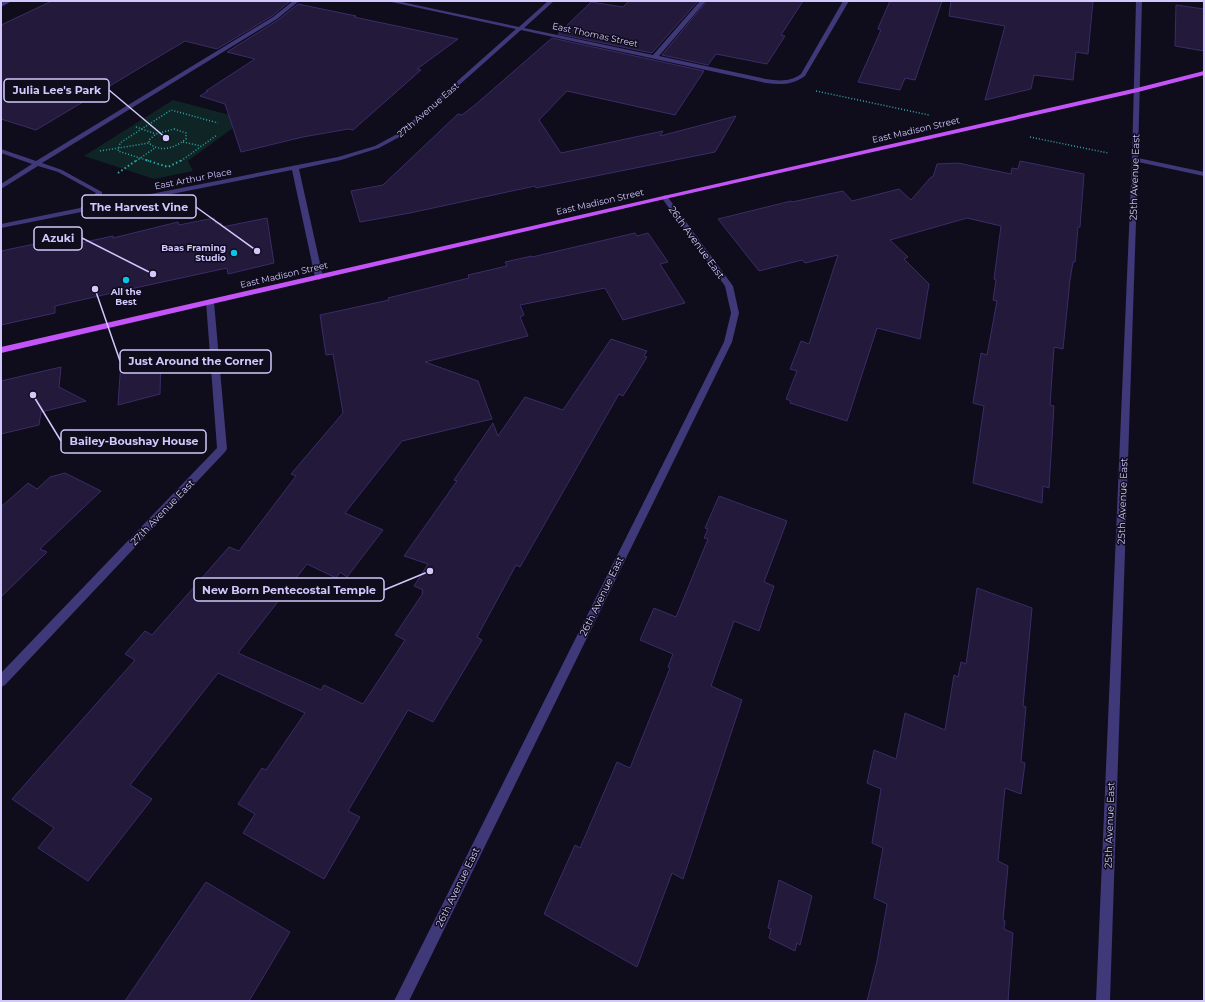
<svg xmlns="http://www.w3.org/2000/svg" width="1205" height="1002" font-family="Montserrat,sans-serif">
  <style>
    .green { fill: #0f2425 }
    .building { fill: #22193b; stroke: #3b2c67 }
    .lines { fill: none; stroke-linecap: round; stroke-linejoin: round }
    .path-far1 { stroke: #31a8a8; stroke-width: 1.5; stroke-dasharray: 1 2; stroke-linecap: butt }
    .path { stroke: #31a8a8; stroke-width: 2; stroke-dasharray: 1.5 2.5; stroke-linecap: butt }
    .minor { fill: #3f3879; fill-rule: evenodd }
    .major { fill: #c554f8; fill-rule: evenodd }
    .poi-dot { fill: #09c3e8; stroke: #0f0c1b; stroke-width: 1.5 }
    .labels { text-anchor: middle; stroke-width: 3; stroke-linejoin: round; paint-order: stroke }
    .far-street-label { font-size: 9px; fill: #d2c8fd; stroke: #0f0c1b }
    .far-poi-label { font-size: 9px; font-weight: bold; fill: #d2c8fd; stroke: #0f0c1b; text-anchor: end }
    .street-label { font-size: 10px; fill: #d2c8fd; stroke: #0f0c1b }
    .leader { fill: none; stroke: #d2c8fd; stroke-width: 1.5 }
    .callout-dot { fill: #d2c8fd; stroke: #0f0c1b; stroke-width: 1.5 }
    .callout { fill: #0f0c1b; stroke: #d2c8fd; stroke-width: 1.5 }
    .callout-label { font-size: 11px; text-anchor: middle; font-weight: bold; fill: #d2c8fd }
  </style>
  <rect width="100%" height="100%" fill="#0f0c1b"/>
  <path class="green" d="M173,100l72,19 -57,42 5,10 -39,8 -70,-23z"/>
  <g class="building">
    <path d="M52,1h232l5,1 -17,14 -55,33 -32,-8 -149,89 -35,-11v-94z"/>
    <path d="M629,1h69l-46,52 -94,-19 33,-32 32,5z"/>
    <path d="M707,1h96l-22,34 4,1 -18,28 -51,-10 -8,11 -46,-10z"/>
    <path d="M890,1h52l-27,79 -10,-2 -5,12 -42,-8 23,-52 -3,-1 1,-3z"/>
    <path d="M951,1h142l-5,53 -12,-2 -3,28 -39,-5 -3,14 -46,11 20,-74 -56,-10z"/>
    <path d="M298,4l58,12 -2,1 104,22 -41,30 4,1 -68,60 -5,-1 -45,8 -62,15 -16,-48 -25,-8 8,-5h-2l49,-32 -28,-7 51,-32z"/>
    <path d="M1176,5l28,4v42l-29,-5z"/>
    <path d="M552,38l152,33 -29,44 -108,-24 -28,29 22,33 102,-22 -3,5 76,-20 -21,36 -179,36 -1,-2 -125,27 -50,9 -9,-31 32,-6 75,-71 4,1 13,-10z"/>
    <path d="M1020,161l64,13 -4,53h-2l-3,35h-2l-3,18 -7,69 -9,-2 -4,58 4,1 -5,82 -6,-2 -1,17 -69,-20 11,-77 -11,-3 8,-50 6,2 10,-54 -4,-1 3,-20 -2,-1 7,-53 -34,-8 -77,22 18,17 -4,2 25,25 -9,55 -43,-11 -30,93 -57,-18 1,-2 -5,-2 11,-28 -7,-2 11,-28 8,3 29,-89 -33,8 -3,-3 -43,11 -41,-52 73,-18 1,1 51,-11 9,10 47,-12 12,11 20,-23h2l4,-13 21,-1 53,11 1,-6 6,1z"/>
    <path d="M214,218l2,6 5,-1 1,4 45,-9 7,45 -46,11 -1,-6 -115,25 -57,13v7l-54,12v-74l62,-13 -1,9 51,-11v2l65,-16 1,3z"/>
    <path d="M635,233l2,3 11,-3 20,29 -8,2 25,39 -62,17 -18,-32 -85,17 4,10 -4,2 8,19 -103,26 53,19 14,38 -90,22 -57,72 38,17 -36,47 -7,-5 -4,6 -29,-14 -69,89 83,37 3,-5 39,19 42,-64 -10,-5 28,-42h-1l1,-3 -9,-4 14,-22 -24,-8 53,-75 -3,-1 39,-57 5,13 27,-39 38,13 48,-71 36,12 -3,5 3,1 -24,39 -4,-2 -99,173 -4,-2 -39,72 5,3 -49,82 -25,-12 -60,101 12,6 -36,62 -81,-46 12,-19 -17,-10 24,-36 4,2 39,-57 -87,-40 -88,112 22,14 -64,82 -50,-33 16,-20 -42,-29 123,-139 -10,-6 20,-23 7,4 77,-88 10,4 57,-75 -5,-2 52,-61 -10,-59 -7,1 -6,-40 69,-15 -1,-2 81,-20 -1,-3 39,-9 -2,-4 27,-6v1z"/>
    <path d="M161,352l-1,42 -42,11 3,-44z"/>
    <path d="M61,367l-2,20 27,14 -45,11 -2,13 -38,9v-53z"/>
    <path d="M65,473l36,18 -61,58 7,3 -46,45v-90l27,-24 9,6 13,-12z"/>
    <path d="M719,496l68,25 -23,61 10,4 -15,45 -25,-10 -23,65 31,14 -59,179 -11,-6 -35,94 -93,-53 31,-69 5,3 37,-86 13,6 40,-100 -2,-1 5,-13 -33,-14 14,-32 22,9 32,-78 -4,-1 4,-9 -3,-1z"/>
    <path d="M977,588l55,20 -9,98 3,1 -5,55 4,1 -4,31 -16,-6 -7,73 10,5 -5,54 2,1 -1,8 9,4 -5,68h-141l10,-40 10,-57 -13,-6 9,-50 -11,-5 9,-54 -14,-6 7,-33 22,9 9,-46 40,17 9,-55 4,2 3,-15 5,2z"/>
    <path d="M779,880l33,16 -12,49 -3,-2 -2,8 -26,-13 2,-9 -3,-1z"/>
    <path d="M206,882l84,50 -41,69h-124z"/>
  </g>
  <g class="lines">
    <g class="path-far1">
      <path d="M816,91l113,24"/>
      <path d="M136,127l20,7"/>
      <path d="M174,129l12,4v6c-11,9 -26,14 -37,4v-3l7,-6z"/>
      <path d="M1030,137l78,16"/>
      <path d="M183,142l18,4"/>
      <path d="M100,151l49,-8"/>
      <path d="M136,161l19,-13"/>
      <path d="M149,161l-31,-10 2,-8 51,-33 47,13"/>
      <path d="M181,161l36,-26"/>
    </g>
    <g class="path">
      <path d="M146,160l22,7 14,-7"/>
      <path d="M118,173l19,-13"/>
    </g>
    <g class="minor">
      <path d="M5,1h7l-11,6v-4z"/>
      <path d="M293,1h6l-22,18 -235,144 20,7 40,22v2l-12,12 248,-49 37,-11 24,-13 117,-104 -129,-28h10l122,26 29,-26h6l-30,27 129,27 47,-54h6l-47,55 107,23c13,2 24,3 35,-5l42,-73h6l-44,75c-12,9 -25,9 -39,7l-245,-53 -118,105 -24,13 -38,12 -42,9 24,108 -4,3 -4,-3 -23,-107 -291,58v-4l79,-16 16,-15 -38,-21 -20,-6 -37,23v-5l31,-20 -31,-11v-4l35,12 237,-144z"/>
      <path d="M1136,1h6l-4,157 66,14v4l-66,-14 -28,839h-14l36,-842z"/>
      <path d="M665,195l2,1 66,90 6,27 -7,29 -323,659h-15l330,-659 7,-29 -6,-27 -64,-89z"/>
      <path d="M210,299l4,3 13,147 -2,3 -220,233 -4,2v-14l216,-225 -11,-146z"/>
    </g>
    <path class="major" d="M1204,71v4l-66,17 -473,107 -664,154v-6l1136,-259z"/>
  </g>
  <g class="poi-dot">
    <circle cx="234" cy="253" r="4"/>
    <circle cx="126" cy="280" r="4"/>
  </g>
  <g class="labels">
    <g class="far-street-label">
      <text transform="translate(595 35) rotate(12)" y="3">East Thomas Street</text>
      <text transform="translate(428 110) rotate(-41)" y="3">27th Avenue East</text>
      <text transform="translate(916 130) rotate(-13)" y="3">East Madison Street</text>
      <text transform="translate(193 179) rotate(-11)" y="3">East Arthur Place</text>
      <text transform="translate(600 202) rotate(-13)" y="3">East Madison Street</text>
      <text transform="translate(284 275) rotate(-13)" y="3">East Madison Street</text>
    </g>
    <g class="far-poi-label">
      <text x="226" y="251">Baas Framing<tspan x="226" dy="10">Studio</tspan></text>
      <text x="126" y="295" text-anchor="middle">All the<tspan x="126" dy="10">Best</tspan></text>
    </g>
    <g class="street-label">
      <text transform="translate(1134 177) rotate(-88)" y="4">25th Avenue East</text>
      <text transform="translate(697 242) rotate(54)" y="4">26th Avenue East</text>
      <text transform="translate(1122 501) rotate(-88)" y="4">25th Avenue East</text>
      <text transform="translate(162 512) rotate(-46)" y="4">27th Avenue East</text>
      <text transform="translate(601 596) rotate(-64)" y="4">26th Avenue East</text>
      <text transform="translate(1109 825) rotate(-88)" y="4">25th Avenue East</text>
      <text transform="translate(457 887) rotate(-64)" y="4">26th Avenue East</text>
    </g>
  </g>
  <path class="leader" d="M166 138L109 90M257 251L196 207M153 274L82 238M95 289L120 361M33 395L61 441M430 571L384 590"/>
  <g class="callout-dot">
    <circle cx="166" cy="138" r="4"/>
    <circle cx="257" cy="251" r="4"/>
    <circle cx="153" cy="274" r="4"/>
    <circle cx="95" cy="289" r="4"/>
    <circle cx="33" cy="395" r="4"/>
    <circle cx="430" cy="571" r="4"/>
  </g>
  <g class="callout">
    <rect x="4" y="79" width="105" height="23" rx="4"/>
    <rect x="82" y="195" width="114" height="23" rx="4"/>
    <rect x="34" y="227" width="48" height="23" rx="4"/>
    <rect x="120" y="350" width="151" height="23" rx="4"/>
    <rect x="61" y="430" width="145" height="23" rx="4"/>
    <rect x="194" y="578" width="190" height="23" rx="4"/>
  </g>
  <g class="callout-label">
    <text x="57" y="94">Julia Lee's Park</text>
    <text x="139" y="211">The Harvest Vine</text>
    <text x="58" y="242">Azuki</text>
    <text x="196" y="365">Just Around the Corner</text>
    <text x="134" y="445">Bailey-Boushay House</text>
    <text x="289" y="594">New Born Pentecostal Temple</text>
  </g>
  <rect width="1205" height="1002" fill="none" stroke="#d2c8fd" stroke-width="4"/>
</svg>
